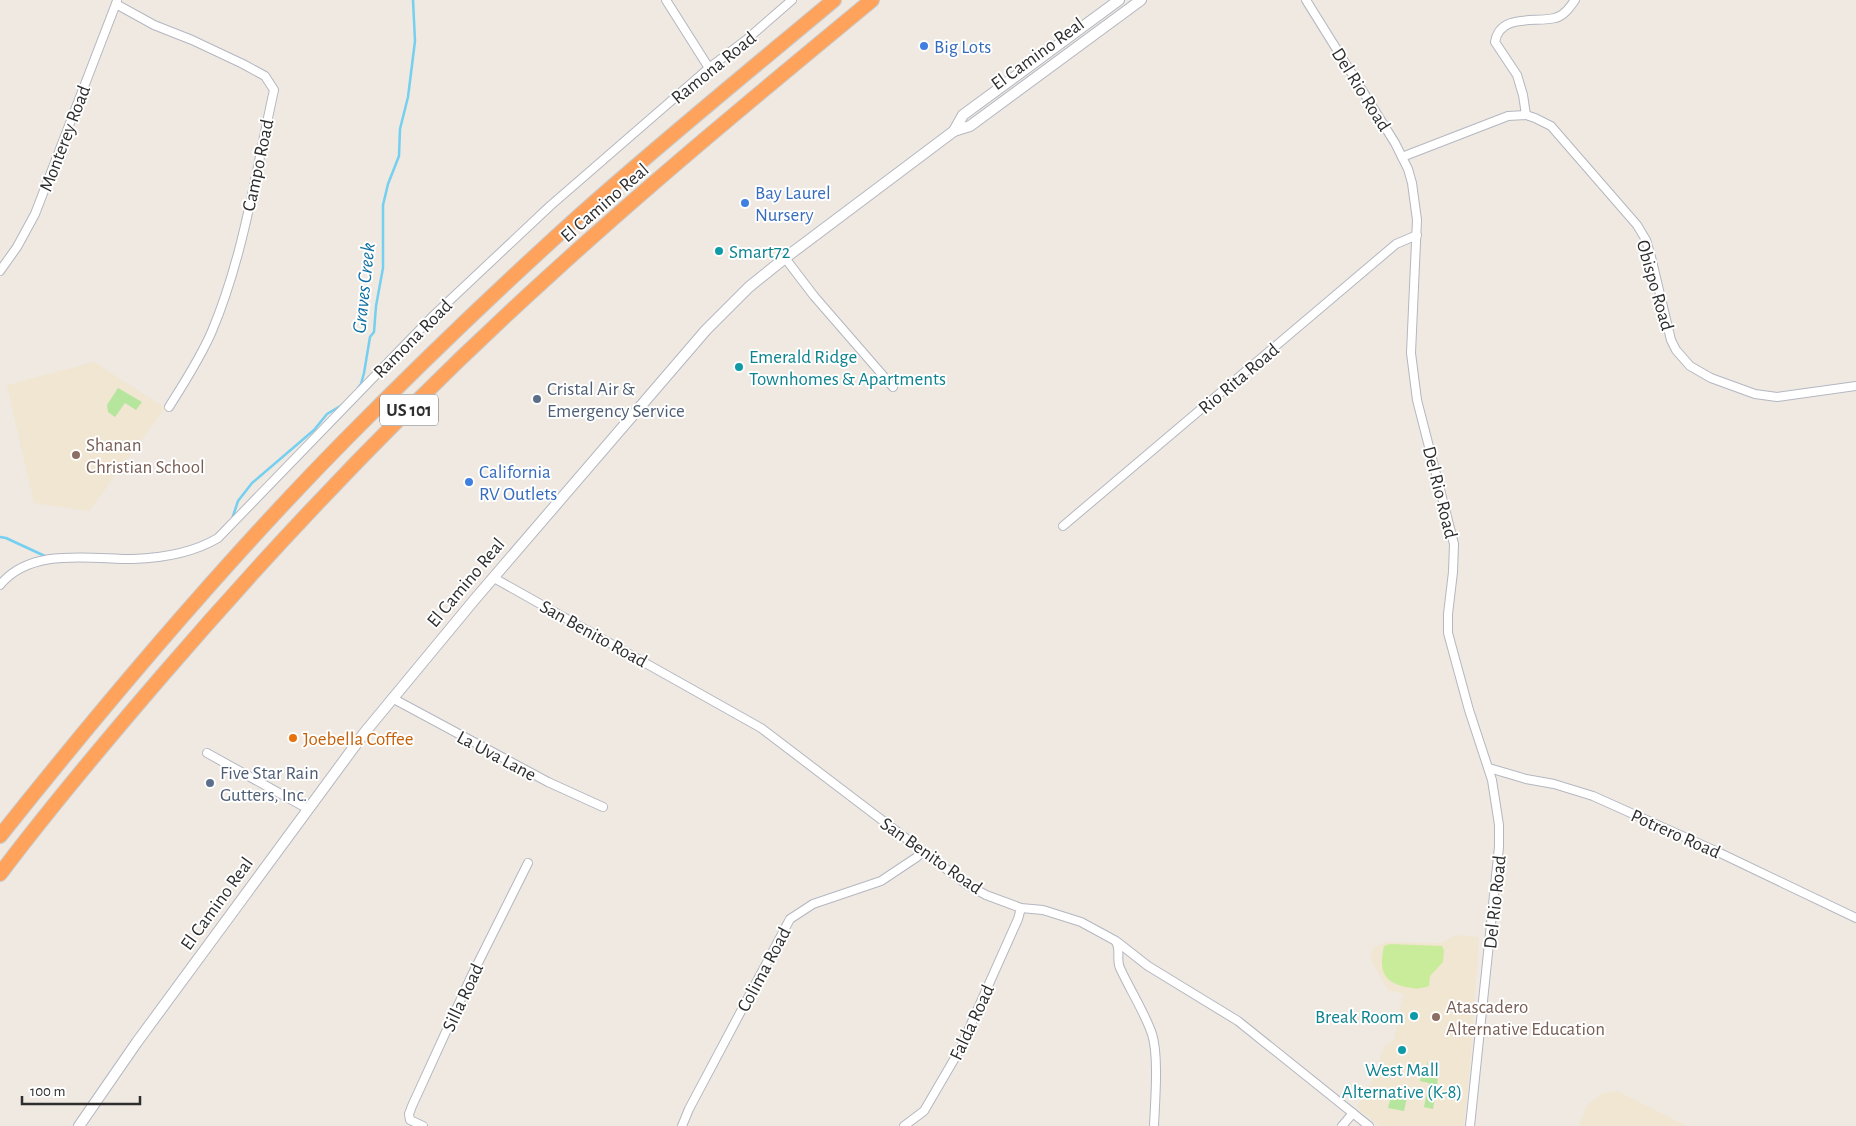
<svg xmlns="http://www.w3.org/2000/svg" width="1856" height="1126" font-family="'Alegreya Sans',sans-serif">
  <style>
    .education { fill: #f0e6d1 }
    .green { fill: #b6e59e }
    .pitch { fill: #c9ec9a }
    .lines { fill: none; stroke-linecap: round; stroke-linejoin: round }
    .stream { stroke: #75cff0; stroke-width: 2.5 }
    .street-casing { stroke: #b4b7c1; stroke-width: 10 }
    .secondary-casing { stroke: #b4b7c1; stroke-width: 12 }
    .highway-casing { stroke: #c9c9c9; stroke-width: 16 }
    .street { stroke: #fff; stroke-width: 8 }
    .secondary { stroke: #fff; stroke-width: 10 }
    .highway { stroke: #ffa35c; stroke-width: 14 }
    .shop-dot { fill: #3f7fe0; stroke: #fff; stroke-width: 2 }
    .culture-dot { fill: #0f9aa8; stroke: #fff; stroke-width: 2 }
    .service-dot { fill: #5c6f8a; stroke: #fff; stroke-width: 2 }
    .education-dot { fill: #8d6e63; stroke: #fff; stroke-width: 2 }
    .food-dot { fill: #e8710a; stroke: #fff; stroke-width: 2 }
    .labels { text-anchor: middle; stroke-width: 4; stroke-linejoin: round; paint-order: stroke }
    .shield { fill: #fff; stroke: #6d6d6d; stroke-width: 1 }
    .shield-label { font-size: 18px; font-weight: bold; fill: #2e2e2e }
    .shop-label { font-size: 19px; fill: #366cbe; stroke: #fff; text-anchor: start }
    .street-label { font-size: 19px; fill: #2e2e2e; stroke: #fff }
    .culture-label { font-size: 19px; fill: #0d838f; stroke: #fff; text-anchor: start }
    .service-label { font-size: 19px; fill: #4e5e75; stroke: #fff; text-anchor: start }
    .education-label { font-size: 19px; fill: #785e54; stroke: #fff; text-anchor: start }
    .food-label { font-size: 19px; fill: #c56008; stroke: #fff; text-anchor: start }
    .water-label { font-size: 20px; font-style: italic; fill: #0d6fa3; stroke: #fff }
  </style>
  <rect width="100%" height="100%" fill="#efe9e1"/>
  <g class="education">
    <path d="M94,362l71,46 -76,103 -55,-8 -27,-118z"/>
    <path d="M1455,935l24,2 -9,129 -6,60h-84l-23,-19 21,-37 2,-12 5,-13 9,-5 9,-46 -15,-4 -17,-30v-7l3,-6 13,-5 54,1z"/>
    <path d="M1617,1091l70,35h-108l8,-21 16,-12z"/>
  </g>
  <g class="green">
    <path d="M118,388l24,14 -6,8 -11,-7 -10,14 -7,-5 -1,-7z"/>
    <path d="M1428,1060l-2,16 12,3 -5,30 -9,-2 5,-24 -9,-2 2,-11h3z"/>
    <path d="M1393,1089l15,4 -4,18 -16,-3z"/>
  </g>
  <path class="pitch" d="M1390,944l52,2 2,4 -1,12 -13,14 -1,10c-8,3 -15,3 -23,1 -24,-5 -27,-18 -22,-41z"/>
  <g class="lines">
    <g class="stream">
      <path d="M358,388l3,-4 3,-11 6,-36 4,-5 2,-26 7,-38v-63l5,-21 11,-28 1,-27 8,-32 7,-56 -2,-41"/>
      <path d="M232,519l6,-18 14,-18 62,-53 13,-16 15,-9"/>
      <path d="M0,537l6,1 41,19"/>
    </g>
    <defs>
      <g id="street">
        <path d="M666,0l43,68"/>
        <path d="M1306,0l89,143 13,26 4,14 5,37 -6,133 6,47 37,144 -1,28 -5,42v19l21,77 23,70 7,45v22l-29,279"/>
        <path d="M116,4l38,21 38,15 51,24 22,12 9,14c-18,80 -30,165 -62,241 -11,26 -28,52 -43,76"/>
        <path d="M1526,115l-3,-20 -6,-20 -22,-33c5,-29 40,-19 60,-24 9,-2 15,-11 20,-18"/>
        <path d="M1402,157l106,-41 18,-1 9,3 16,8 86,99 9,15 5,17 20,83 5,10 14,16 21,12 44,16 22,3 79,-11"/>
        <path d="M785,258l29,38 79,91"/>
        <path d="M0,271l17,-24 18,-33 82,-213"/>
        <path d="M1063,526l333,-282 21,-9"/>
        <path d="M494,578l267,150 205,156 20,11 35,13 22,2 38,12 35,19 32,25 90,55 131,105"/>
        <path d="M0,585c31,-38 90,-26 133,-26 29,-1 60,-6 85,-21l214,-221 118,-111 159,-138 37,-28 46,-40"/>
        <path d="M392,698l156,84 55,25"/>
        <path d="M207,753l101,56"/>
        <path d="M1489,768l37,11 28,5 39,12 127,57 136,65"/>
        <path d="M1116,942c5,8 0,17 4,26 10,22 24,43 32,66 7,22 3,68 2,92"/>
        <path d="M423,1126l-13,-6 -1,-6 3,-8 59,-129 57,-114"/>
        <path d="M682,1126l7,-17 101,-190 23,-15 68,-23 36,-24 5,-5"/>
        <path d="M904,1126l20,-15 35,-60 59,-132 3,-11"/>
        <path d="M1342,1126l11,-13"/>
      </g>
      <g id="secondary">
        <path d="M954,131l9,-16 156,-115"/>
        <path d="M79,1126l58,-84 228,-310 110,-133 231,-269 43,-43 36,-29 169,-127 16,-5 171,-126"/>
      </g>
      <g id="highway">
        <path d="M0,836c109,-137 221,-270 344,-395 76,-77 155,-153 236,-226 83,-74 169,-144 254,-215"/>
        <path d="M0,874c51,-68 106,-133 161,-197 122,-142 251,-277 389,-402 104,-95 213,-185 322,-275"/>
      </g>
    </defs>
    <use href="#street" class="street-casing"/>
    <use href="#secondary" class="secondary-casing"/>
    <use href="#highway" class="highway-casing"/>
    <use href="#street" class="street"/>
    <use href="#secondary" class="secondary"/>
    <use href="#highway" class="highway"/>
  </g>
  <g class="shop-dot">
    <circle cx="924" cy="46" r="5"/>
    <circle cx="745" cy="203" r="5"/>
    <circle cx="469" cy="482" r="5"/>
  </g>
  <g class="culture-dot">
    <circle cx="719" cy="251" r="5"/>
    <circle cx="739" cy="367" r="5"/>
    <circle cx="1414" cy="1016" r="5"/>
    <circle cx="1402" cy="1050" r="5"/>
  </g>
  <g class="service-dot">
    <circle cx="537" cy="399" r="5"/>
    <circle cx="210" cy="783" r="5"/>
  </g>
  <g class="education-dot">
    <circle cx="76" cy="455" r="5"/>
    <circle cx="1436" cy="1017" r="5"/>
  </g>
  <circle class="food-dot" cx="293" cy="738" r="5"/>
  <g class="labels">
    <rect class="shield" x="380" y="394.5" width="58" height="31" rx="4"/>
    <g class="shield-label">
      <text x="409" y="416">US 101</text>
    </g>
    <g class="shop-label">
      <text x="934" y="53">Big Lots</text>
      <text x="755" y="199">Bay Laurel<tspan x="755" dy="22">Nursery</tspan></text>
      <text x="479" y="478">California<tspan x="479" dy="22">RV Outlets</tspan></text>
    </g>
    <g class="street-label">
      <text transform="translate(1037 53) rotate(-36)" y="7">El Camino Real</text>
      <text transform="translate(713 67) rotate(-39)" y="7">Ramona Road</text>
      <text transform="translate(1362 89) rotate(58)" y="7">Del Rio Road</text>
      <text transform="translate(64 138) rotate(-69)" y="7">Monterey Road</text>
      <text transform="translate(257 165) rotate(-78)" y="7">Campo Road</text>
      <text transform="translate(604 202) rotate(-41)" y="7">El Camino Real</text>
      <text transform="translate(1656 285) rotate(74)" y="7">Obispo Road</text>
      <text transform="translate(412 338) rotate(-45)" y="7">Ramona Road</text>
      <text transform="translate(1238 378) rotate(-40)" y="7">Rio Rita Road</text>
      <text transform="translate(1441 492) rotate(76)" y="7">Del Rio Road</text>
      <text transform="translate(465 582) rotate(-50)" y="7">El Camino Real</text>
      <text transform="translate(594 633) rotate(29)" y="7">San Benito Road</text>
      <text transform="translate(497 755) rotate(28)" y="7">La Uva Lane</text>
      <text transform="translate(1676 833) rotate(24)" y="7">Potrero Road</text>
      <text transform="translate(932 855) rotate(35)" y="7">San Benito Road</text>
      <text transform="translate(1494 902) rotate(-84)" y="7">Del Rio Road</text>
      <text transform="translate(216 903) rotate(-54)" y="7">El Camino Real</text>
      <text transform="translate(763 969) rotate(-62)" y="7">Colima Road</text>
      <text transform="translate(462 997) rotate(-65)" y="7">Silla Road</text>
      <text transform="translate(971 1022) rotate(-65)" y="7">Falda Road</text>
    </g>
    <g class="culture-label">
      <text x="729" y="258">Smart72</text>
      <text x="749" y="363">Emerald Ridge<tspan x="749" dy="22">Townhomes &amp; Apartments</tspan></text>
      <text x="1404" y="1023" text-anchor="end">Break Room</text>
      <text x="1402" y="1076" text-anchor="middle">West Mall<tspan x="1402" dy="22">Alternative (K-8)</tspan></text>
    </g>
    <g class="service-label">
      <text x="547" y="395">Cristal Air &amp;<tspan x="547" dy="22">Emergency Service</tspan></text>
      <text x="220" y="779">Five Star Rain<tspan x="220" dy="22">Gutters, Inc.</tspan></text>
    </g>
    <g class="education-label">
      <text x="86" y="451">Shanan<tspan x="86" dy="22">Christian School</tspan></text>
      <text x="1446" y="1013">Atascadero<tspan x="1446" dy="22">Alternative Education</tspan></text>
    </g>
    <g class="food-label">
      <text x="303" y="745">Joebella Coffee</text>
    </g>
    <g class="water-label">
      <text transform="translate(363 288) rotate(-84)" y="7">Graves Creek</text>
    </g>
  </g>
  <path d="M22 1096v8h118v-8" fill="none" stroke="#2e2e2e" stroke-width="2.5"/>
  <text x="30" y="1096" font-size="15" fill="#2e2e2e" stroke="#ffffff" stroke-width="4" paint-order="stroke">100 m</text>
</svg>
